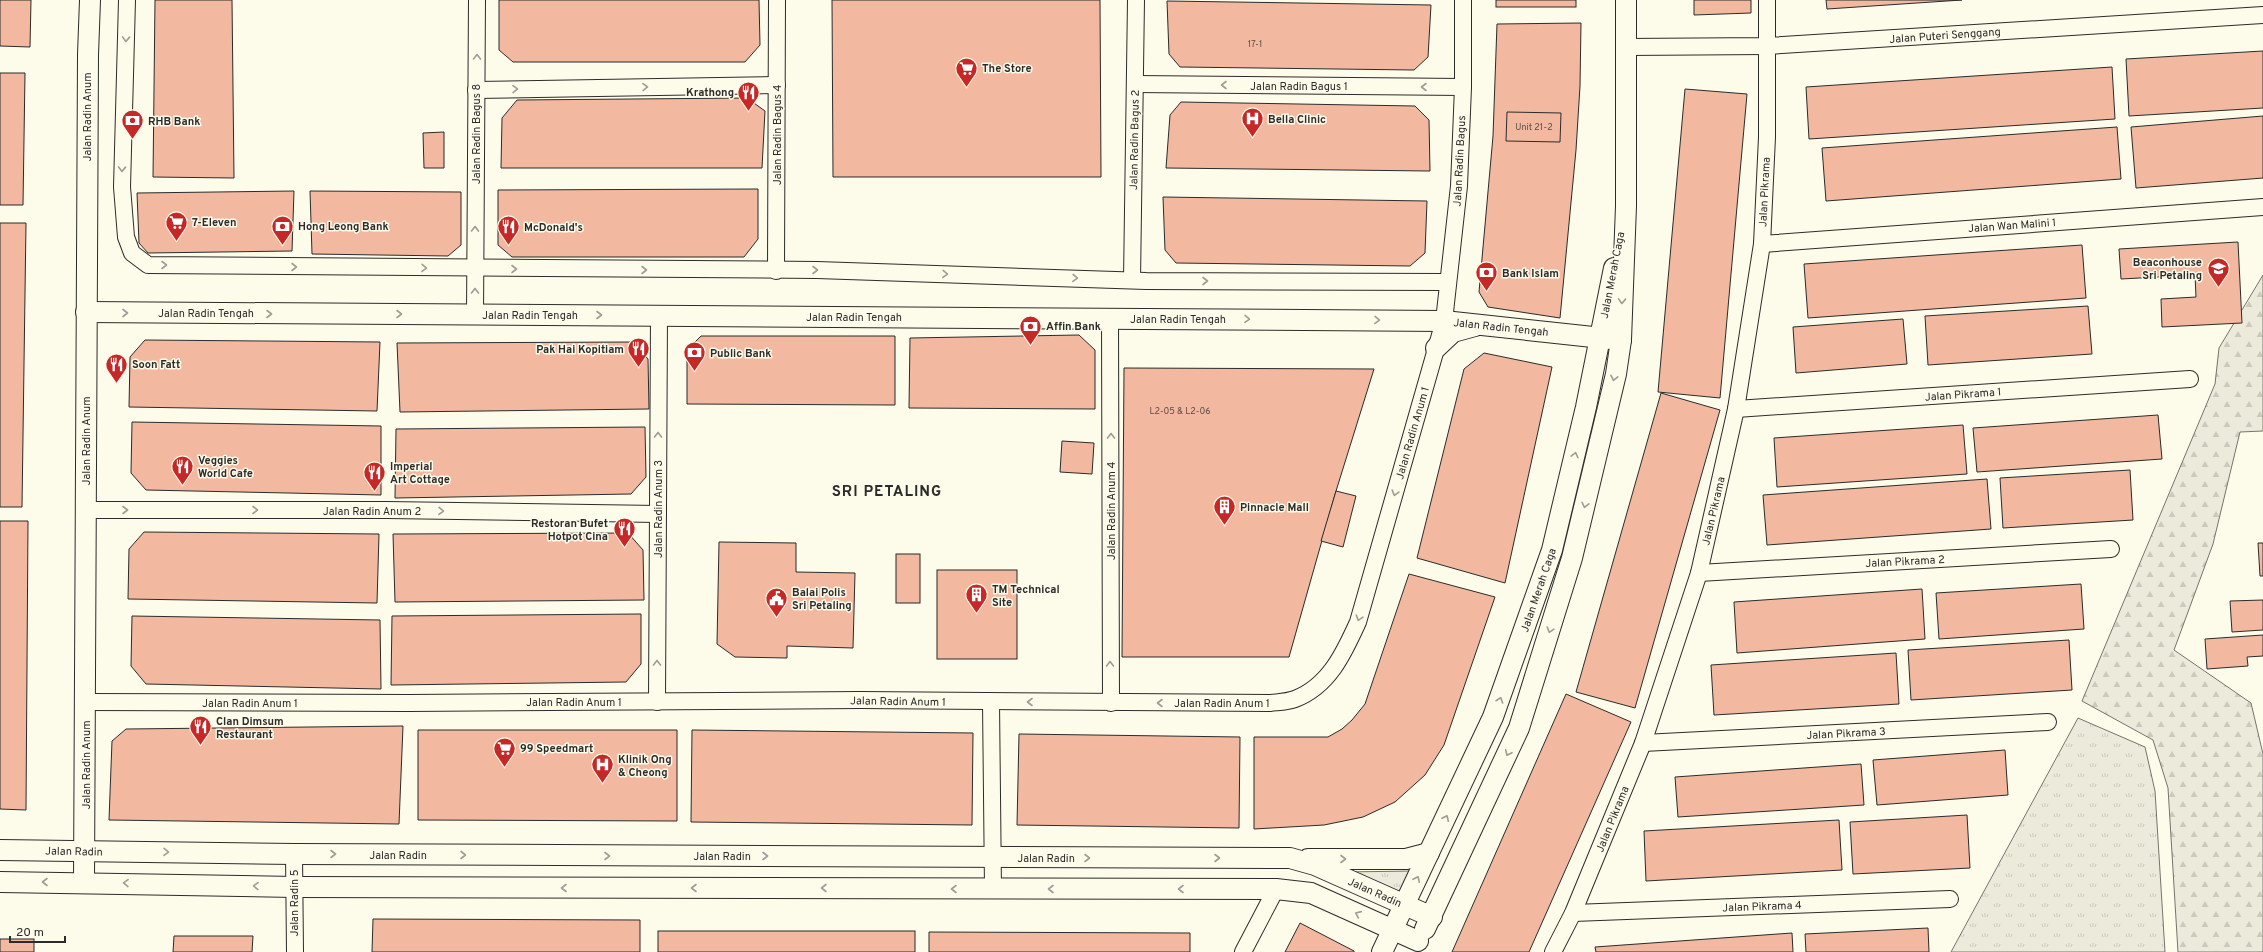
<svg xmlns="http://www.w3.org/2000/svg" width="2263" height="952" font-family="Overpass,sans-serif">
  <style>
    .grass { fill: url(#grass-tufts); stroke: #74746e }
    .forest { fill: url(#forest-firs); stroke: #74746e }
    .building { fill: #f2b8a0; stroke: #2b2b2b }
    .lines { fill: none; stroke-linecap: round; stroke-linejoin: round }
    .minor-casing { stroke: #2b2b2b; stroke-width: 18 }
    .tertiary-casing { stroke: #2b2b2b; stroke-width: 22 }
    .minor { stroke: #fdfbea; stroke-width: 16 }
    .tertiary { stroke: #fdfbea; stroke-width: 20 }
    .oneway { stroke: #9e9d94 }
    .labels { text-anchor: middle; stroke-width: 3; stroke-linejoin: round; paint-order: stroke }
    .number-label { font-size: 9px; fill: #5d4e48 }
    .street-label { font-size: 11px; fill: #2b2b2b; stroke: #fdfbea }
    .poi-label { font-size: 11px; font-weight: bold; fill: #2b2b2b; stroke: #fdfbea; text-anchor: start }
    .district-label { font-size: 15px; font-weight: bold; letter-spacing: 1px; fill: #2b2b2b; stroke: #fdfbea }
  </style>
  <defs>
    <pattern id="grass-tufts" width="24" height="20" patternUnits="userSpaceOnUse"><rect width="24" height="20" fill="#ecebdb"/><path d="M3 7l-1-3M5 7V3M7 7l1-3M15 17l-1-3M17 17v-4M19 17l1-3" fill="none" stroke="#cbcabc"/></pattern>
    <pattern id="forest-firs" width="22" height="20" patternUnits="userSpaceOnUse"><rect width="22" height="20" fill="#ecebdb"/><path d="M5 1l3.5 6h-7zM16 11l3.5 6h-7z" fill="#cbcabc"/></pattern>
  </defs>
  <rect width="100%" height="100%" fill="#fdfbea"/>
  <g class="grass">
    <path d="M2078,718l67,29 10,44 10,161h-214z"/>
    <path d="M1415,871l-13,30 -61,-29z"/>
  </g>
  <path class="forest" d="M2263,275v156l-23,1 -27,112 -39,106 77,53 12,51v198h-85l-10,-164 -15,-48 -71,-39 133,-317 4,-36z"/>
  <g class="building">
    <path d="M0,0h31l-1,47 -30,-1z"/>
    <path d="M155,0h77l2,178 -81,-1z"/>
    <path d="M499,0h260l1,45 -15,17h-232l-14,-12z"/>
    <path d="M832,0h268l1,177h-268z"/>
    <rect x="1496" y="0" width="80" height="7"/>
    <path d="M1694,0h57v13l-57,2z"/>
    <path d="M1826,0h136l-135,9z"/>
    <path d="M1167,1l264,4 -3,52 -14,13 -234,-3 -11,-13z"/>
    <path d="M1581,23l-1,63 -4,64 -16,168 -72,-11 -9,-15 14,-156 4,-112z"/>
    <path d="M2263,51v57l-134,8 -3,-57z"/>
    <path d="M2112,67l3,52 -306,20 -3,-52z"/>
    <path d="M0,73h25l-2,132h-23z"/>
    <path d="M1685,89l62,5 -27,304 -62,-6z"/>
    <path d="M747,98l18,13 -3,57h-261l1,-50 15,-18z"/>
    <path d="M1181,102l234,4 14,14 1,51 -264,-3 4,-53z"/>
    <path d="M1507,112l54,1 -1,29 -54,-1z"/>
    <path d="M2263,116v62l-127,10 -5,-61z"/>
    <path d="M2117,127l4,52 -295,22 -4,-53z"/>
    <path d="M444,132v36h-20l-1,-35z"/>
    <path d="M758,189v50l-14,18h-232l-14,-12v-55z"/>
    <path d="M294,191l-2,60 -144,2 -9,-10 -2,-50z"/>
    <path d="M310,191l151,1v53l-13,11 -136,-2z"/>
    <path d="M1163,197l264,4 -2,52 -15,13 -234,-3 -11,-13z"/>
    <path d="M0,223h26l-4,284h-22z"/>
    <path d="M2238,242l4,81 -80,4 -1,-28 35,-2 -1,-22 -74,4 -2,-30z"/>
    <path d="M2082,245l4,53 -278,20 -4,-54z"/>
    <path d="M2088,306l4,48 -164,11 -3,-49z"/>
    <path d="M1903,319l4,45 -111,9 -3,-46z"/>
    <path d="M1079,335l16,15v59l-186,-1 1,-70z"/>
    <path d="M701,336h194v69l-208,-1v-54z"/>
    <path d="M145,340l235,2 -3,69 -248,-4 1,-50z"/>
    <path d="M633,342l15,17 1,50 -249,3 -3,-69z"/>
    <path d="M1484,353l68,14 -47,216 -88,-25 47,-189z"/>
    <path d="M1124,368l250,1 -38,122 -47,166h-167z"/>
    <path d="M1661,393l59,17 -85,298 -59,-16z"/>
    <path d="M2158,415l4,44 -185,13 -4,-44z"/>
    <path d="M132,422l249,4v69l-235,-5 -15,-17z"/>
    <path d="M1963,425l4,49 -190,13 -3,-49z"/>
    <path d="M645,427l1,50 -15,17 -236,4 1,-69z"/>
    <path d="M1062,441l32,2 -2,31 -32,-2z"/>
    <path d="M2130,470l3,50 -130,8 -3,-50z"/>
    <path d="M1987,479l4,50 -224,16 -4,-50z"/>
    <path d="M1336,491l20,5 -13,51 -22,-6z"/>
    <path d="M0,521h28l-2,289 -26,-1z"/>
    <path d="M144,532l235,2 -2,69 -249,-4 1,-50z"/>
    <path d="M628,533l15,17 1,50 -249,2 -2,-68z"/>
    <path d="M719,542l77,1v29l59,1 -2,75 -66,-2v12l-52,-1 -18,-13z"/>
    <path d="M2258,543h5v33h-3z"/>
    <rect x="896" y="554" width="24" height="49"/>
    <rect x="937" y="570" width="80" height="89"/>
    <path d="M1409,574l86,23 -51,148 -19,30 -30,27 -32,15 -39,8 -70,4v-92h74l14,-8 10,-9 13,-16z"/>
    <path d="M2081,584l3,45 -145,10 -3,-46z"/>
    <path d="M1922,589l3,50 -188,14 -3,-51z"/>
    <path d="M2263,600v30l-31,2 -2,-31z"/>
    <path d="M641,614v50l-15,18 -235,3 1,-69z"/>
    <path d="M132,616l248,4 1,69 -235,-5 -15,-18z"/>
    <path d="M2263,635v21l-16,1 1,9 -41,3 -2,-30z"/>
    <path d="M2069,640l3,50 -161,10 -3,-50z"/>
    <path d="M1896,653l3,51 -185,11 -3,-50z"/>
    <path d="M1566,694l65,28 -102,230h-77z"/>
    <path d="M403,726l-4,98 -290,-4 3,-79 14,-12z"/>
    <path d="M418,730h259v91l-259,-1z"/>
    <path d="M692,730l281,3 -1,92 -281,-3z"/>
    <path d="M1019,734l221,3 -1,91 -222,-3z"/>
    <path d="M2005,750l3,45 -131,10 -4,-45z"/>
    <path d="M1861,764l3,41 -186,12 -3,-40z"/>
    <path d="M1967,815l3,53 -117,6 -3,-52z"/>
    <path d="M1839,820l3,50 -196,11 -2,-50z"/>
    <path d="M373,919l267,1v32h-268z"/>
    <path d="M1300,923l54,28v1h-69z"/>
    <path d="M1928,928l1,24h-123l-1,-18z"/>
    <rect x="658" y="931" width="257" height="21"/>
    <path d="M929,932l261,1v19h-261z"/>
    <path d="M1792,933l1,19h-197l-1,-5z"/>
    <path d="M174,936h79l-1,16h-79z"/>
    <rect x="0" y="939" width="34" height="13"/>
  </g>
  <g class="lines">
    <defs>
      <g id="minor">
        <path d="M127,0l-5,187 4,50 6,16 16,12 669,5 329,11 302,1"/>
        <path d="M1626,47l141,-1 496,-31"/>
        <path d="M1135,84l328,3"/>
        <path d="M476,90l301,-5"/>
        <path d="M1762,244l501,-37"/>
        <path d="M776,271l1,-271"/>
        <path d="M1132,280l4,-280"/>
        <path d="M475,315l2,-315"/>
        <path d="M1110,318l1,385"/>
        <path d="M1736,409l454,-30"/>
        <path d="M86,510h301l271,4"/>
        <path d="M1699,573l412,-24"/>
        <path d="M86,702l323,1 451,-3 410,3c8,-1 17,-1 25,-4 34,-13 49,-46 63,-77l86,-301 15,-135 4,-99v-87"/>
        <path d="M657,702l2,-386"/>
        <path d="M991,702l2,187"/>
        <path d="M1643,743l405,-21"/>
        <path d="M294,854l1,98"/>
        <path d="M1573,913l377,-14"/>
        <path d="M1243,952l33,-63"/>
        <path d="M1553,952l20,-39 70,-170 56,-170 37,-164 26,-165 5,-107v-137"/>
      </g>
      <g id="tertiary">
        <path d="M86,312l1358,9 177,19"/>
        <path d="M1436,348l17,-16 22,-6"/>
        <path d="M0,850l294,4 996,4 25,7 117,52"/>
        <path d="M1308,859h98l23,-6"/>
        <path d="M0,882l295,5 981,2 35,4 107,48"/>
        <path d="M84,882l4,-827 2,-55"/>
        <path d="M1425,929l94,-201 53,-170 44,-184 5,-34 5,-134v-206"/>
        <path d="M1382,952l111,-235 59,-167 34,-143 28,-139"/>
      </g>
    </defs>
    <use href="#minor" class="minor-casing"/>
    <use href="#tertiary" class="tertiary-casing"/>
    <use href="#minor" class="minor"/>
    <use href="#tertiary" class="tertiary"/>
  </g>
  <defs><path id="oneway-chevron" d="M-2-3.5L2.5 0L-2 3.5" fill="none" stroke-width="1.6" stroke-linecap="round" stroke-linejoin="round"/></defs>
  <g class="oneway">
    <use href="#oneway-chevron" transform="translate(126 39) rotate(92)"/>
    <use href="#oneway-chevron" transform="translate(477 57) rotate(-89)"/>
    <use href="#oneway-chevron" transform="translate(1224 85) rotate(-180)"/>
    <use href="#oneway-chevron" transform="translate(645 87) rotate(-1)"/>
    <use href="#oneway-chevron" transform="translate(1424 87) rotate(-180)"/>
    <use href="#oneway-chevron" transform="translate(515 89) rotate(-1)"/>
    <use href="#oneway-chevron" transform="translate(122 169) rotate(92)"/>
    <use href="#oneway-chevron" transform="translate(475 229) rotate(-89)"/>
    <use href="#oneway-chevron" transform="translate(164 265)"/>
    <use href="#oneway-chevron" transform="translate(294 267)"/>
    <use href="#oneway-chevron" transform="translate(424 268) rotate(1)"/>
    <use href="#oneway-chevron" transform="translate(514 269)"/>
    <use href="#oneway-chevron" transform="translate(644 270)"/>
    <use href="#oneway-chevron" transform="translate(815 270)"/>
    <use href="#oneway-chevron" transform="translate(945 274) rotate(2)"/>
    <use href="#oneway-chevron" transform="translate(1075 278) rotate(2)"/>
    <use href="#oneway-chevron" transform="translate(1205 281)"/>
    <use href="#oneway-chevron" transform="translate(475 291) rotate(-90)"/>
    <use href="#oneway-chevron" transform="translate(1622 301) rotate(92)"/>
    <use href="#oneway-chevron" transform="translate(125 313)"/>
    <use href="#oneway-chevron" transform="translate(269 314)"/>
    <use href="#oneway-chevron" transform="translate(399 314)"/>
    <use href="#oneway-chevron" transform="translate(599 315)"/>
    <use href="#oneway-chevron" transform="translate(1247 319) rotate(1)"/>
    <use href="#oneway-chevron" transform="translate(1377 320) rotate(1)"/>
    <use href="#oneway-chevron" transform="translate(1614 378) rotate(102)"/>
    <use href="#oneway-chevron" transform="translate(658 435) rotate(-90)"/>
    <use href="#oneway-chevron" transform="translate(1111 436) rotate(-90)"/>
    <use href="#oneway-chevron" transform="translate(1575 455) rotate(-77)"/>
    <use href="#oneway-chevron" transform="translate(1395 493) rotate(106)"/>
    <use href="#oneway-chevron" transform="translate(1585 505) rotate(103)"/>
    <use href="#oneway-chevron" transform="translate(125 510)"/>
    <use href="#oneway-chevron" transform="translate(255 510)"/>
    <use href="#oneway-chevron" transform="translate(441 511) rotate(1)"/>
    <use href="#oneway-chevron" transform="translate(1359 618) rotate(108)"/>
    <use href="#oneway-chevron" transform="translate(1550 630) rotate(107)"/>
    <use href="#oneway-chevron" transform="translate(657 663) rotate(-90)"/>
    <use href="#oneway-chevron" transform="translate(1110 664) rotate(-90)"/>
    <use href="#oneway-chevron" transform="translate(1500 700) rotate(-71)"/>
    <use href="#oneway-chevron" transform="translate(1030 702) rotate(-180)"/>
    <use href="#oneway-chevron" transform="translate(1160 703) rotate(-180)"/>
    <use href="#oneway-chevron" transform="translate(1508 753) rotate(115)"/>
    <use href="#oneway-chevron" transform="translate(1446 818) rotate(-65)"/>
    <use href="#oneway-chevron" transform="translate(166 852) rotate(1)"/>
    <use href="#oneway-chevron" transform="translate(333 854)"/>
    <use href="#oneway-chevron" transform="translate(463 855)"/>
    <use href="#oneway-chevron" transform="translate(607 856)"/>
    <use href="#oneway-chevron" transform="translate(765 856)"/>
    <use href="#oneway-chevron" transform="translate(1087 858)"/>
    <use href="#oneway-chevron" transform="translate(1217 858)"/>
    <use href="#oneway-chevron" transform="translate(1343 859)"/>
    <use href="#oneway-chevron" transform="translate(1417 879) rotate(-65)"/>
    <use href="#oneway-chevron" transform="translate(45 882) rotate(180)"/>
    <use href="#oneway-chevron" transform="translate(126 883) rotate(-179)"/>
    <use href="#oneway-chevron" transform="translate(256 886) rotate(-179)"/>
    <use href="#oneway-chevron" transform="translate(564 888) rotate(-180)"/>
    <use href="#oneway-chevron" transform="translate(694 888) rotate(-180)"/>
    <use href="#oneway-chevron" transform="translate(824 888) rotate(-180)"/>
    <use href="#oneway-chevron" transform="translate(954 889) rotate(-180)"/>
    <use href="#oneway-chevron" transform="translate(1051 889) rotate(180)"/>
    <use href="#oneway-chevron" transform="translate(1181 889) rotate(180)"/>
    <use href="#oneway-chevron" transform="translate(1358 914) rotate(-156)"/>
  </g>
  <defs>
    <symbol id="supermarket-pin" viewBox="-11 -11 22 30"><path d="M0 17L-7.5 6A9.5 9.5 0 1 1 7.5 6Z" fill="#c62828" stroke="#fdfbea"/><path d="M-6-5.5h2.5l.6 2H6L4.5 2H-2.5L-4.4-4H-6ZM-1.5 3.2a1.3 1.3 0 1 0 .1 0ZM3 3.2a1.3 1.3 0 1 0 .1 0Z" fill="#fff"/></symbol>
    <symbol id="restaurant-pin" viewBox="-11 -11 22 30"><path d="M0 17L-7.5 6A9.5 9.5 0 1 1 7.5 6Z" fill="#c62828" stroke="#fdfbea"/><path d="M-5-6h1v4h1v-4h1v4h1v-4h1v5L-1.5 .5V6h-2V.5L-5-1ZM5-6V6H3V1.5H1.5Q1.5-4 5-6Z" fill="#fff"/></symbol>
    <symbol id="hospital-pin" viewBox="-11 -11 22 30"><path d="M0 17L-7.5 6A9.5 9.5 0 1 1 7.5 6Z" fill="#c62828" stroke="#fdfbea"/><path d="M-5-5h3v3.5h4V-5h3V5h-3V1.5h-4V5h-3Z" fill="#fff"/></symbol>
    <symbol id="bank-pin" viewBox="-11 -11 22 30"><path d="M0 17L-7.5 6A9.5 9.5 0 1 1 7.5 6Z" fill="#c62828" stroke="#fdfbea"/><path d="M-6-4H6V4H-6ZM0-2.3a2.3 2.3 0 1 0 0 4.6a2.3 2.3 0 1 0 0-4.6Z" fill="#fff"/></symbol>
    <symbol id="school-pin" viewBox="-11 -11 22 30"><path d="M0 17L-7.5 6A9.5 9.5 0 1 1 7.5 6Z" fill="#c62828" stroke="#fdfbea"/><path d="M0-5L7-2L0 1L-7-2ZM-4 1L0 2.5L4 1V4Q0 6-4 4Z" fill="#fff"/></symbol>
    <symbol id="building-pin" viewBox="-11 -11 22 30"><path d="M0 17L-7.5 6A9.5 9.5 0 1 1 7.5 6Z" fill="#c62828" stroke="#fdfbea"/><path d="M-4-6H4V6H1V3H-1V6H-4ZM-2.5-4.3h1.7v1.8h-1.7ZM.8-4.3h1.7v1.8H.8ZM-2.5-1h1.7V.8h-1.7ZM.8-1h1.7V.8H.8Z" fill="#fff"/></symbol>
    <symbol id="civic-pin" viewBox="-11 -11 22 30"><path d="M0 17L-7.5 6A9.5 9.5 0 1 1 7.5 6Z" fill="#c62828" stroke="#fdfbea"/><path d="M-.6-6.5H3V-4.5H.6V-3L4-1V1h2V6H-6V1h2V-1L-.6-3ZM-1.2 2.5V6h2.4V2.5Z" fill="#fff"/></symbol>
  </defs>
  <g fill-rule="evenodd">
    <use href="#supermarket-pin" x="954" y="56" width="25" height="34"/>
    <use href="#restaurant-pin" x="736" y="80" width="25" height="34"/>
    <use href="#hospital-pin" x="1240" y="106" width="25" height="34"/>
    <use href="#bank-pin" x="120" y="108" width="25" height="34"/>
    <use href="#supermarket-pin" x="164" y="210" width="25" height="34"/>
    <use href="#bank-pin" x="270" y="214" width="25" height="34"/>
    <use href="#restaurant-pin" x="496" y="214" width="25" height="34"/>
    <use href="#school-pin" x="2206" y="256" width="25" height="34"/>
    <use href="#bank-pin" x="1474" y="260" width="25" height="34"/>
    <use href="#bank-pin" x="1018" y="314" width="25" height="34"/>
    <use href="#restaurant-pin" x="626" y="336" width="25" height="34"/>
    <use href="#bank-pin" x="682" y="340" width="25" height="34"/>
    <use href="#restaurant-pin" x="104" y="352" width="25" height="34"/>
    <use href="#restaurant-pin" x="170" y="454" width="25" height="34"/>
    <use href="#restaurant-pin" x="362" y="460" width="25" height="34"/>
    <use href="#building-pin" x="1212" y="494" width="25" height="34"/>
    <use href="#restaurant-pin" x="612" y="516" width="25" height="34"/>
    <use href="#building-pin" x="964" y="582" width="25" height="34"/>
    <use href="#civic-pin" x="764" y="586" width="25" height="34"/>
    <use href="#restaurant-pin" x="188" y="714" width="25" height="34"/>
    <use href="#supermarket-pin" x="492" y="736" width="25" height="34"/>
    <use href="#hospital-pin" x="590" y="752" width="25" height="34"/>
  </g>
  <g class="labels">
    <g class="number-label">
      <text x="1255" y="47">17-1</text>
      <text x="1534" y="130">Unit 21-2</text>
      <text x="1180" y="414">L2-05 &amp; L2-06</text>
    </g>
    <g class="street-label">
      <text transform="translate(1945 35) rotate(-4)" y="4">Jalan Puteri Senggang</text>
      <text x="1299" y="90">Jalan Radin Bagus 1</text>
      <text transform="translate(87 117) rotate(-90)" y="4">Jalan Radin Anum</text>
      <text transform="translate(476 134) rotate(-90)" y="4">Jalan Radin Bagus 8</text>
      <text transform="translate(777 135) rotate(-90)" y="4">Jalan Radin Bagus 4</text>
      <text transform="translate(1134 140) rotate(-89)" y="4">Jalan Radin Bagus 2</text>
      <text transform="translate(1459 161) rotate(-87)" y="4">Jalan Radin Bagus</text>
      <text transform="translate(1764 192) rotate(-87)" y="4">Jalan Pikrama</text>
      <text transform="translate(2012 225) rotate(-4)" y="4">Jalan Wan Malini 1</text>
      <text transform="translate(1612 275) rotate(-79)" y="4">Jalan Merah Caga</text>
      <text x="206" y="317">Jalan Radin Tengah</text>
      <text x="530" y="319">Jalan Radin Tengah</text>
      <text x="854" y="321">Jalan Radin Tengah</text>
      <text x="1178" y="323">Jalan Radin Tengah</text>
      <text transform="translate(1501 327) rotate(6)" y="4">Jalan Radin Tengah</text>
      <text transform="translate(1963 394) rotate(-4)" y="4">Jalan Pikrama 1</text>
      <text transform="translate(1412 433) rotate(-74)" y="4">Jalan Radin Anum 1</text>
      <text transform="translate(86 441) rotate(-90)" y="4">Jalan Radin Anum</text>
      <text transform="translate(658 509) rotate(-90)" y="4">Jalan Radin Anum 3</text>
      <text x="372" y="515">Jalan Radin Anum 2</text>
      <text transform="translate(1111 511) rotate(-90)" y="4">Jalan Radin Anum 4</text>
      <text transform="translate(1713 511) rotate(-77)" y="4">Jalan Pikrama</text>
      <text transform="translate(1905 561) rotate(-3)" y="4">Jalan Pikrama 2</text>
      <text transform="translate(1538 590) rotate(-71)" y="4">Jalan Merah Caga</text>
      <text transform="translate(898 701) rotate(1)" y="4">Jalan Radin Anum 1</text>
      <text x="574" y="706">Jalan Radin Anum 1</text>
      <text x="250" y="707">Jalan Radin Anum 1</text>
      <text x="1222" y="707">Jalan Radin Anum 1</text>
      <text transform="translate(1846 733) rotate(-3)" y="4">Jalan Pikrama 3</text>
      <text transform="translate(86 765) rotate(-90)" y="4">Jalan Radin Anum</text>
      <text transform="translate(1612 819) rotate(-68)" y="4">Jalan Pikrama</text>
      <text transform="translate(74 851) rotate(1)" y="4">Jalan Radin</text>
      <text x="398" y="859">Jalan Radin</text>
      <text x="722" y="860">Jalan Radin</text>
      <text x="1046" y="862">Jalan Radin</text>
      <text transform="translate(1375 892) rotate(24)" y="4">Jalan Radin</text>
      <text transform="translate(294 903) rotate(-90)" y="4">Jalan Radin 5</text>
      <text transform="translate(1762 906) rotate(-2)" y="4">Jalan Pikrama 4</text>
    </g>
    <g class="poi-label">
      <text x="982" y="72">The Store</text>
      <text x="734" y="96" text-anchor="end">Krathong</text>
      <text x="1268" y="123">Bella Clinic</text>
      <text x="148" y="125">RHB Bank</text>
      <text x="192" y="226">7-Eleven</text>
      <text x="298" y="230">Hong Leong Bank</text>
      <text x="524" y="231">McDonald's</text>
      <text x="2202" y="266" text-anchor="end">Beaconhouse<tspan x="2202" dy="13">Sri Petaling</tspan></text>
      <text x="1502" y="277">Bank Islam</text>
      <text x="1046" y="330">Affin Bank</text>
      <text x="624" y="353" text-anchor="end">Pak Hai Kopitiam</text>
      <text x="710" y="357">Public Bank</text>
      <text x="132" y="368">Soon Fatt</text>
      <text x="198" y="464">Veggies<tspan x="198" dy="13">World Cafe</tspan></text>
      <text x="390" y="470">Imperial<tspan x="390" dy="13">Art Cottage</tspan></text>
      <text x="1240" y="511">Pinnacle Mall</text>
      <text x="608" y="527" text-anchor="end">Restoran Bufet<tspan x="608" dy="13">Hotpot Cina</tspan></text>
      <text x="992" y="593">TM Technical<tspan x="992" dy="13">Site</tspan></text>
      <text x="792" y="596">Balai Polis<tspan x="792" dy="13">Sri Petaling</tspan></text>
      <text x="216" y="725">Clan Dimsum<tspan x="216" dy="13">Restaurant</tspan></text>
      <text x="520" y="752">99 Speedmart</text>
      <text x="618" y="763">Klinik Ong<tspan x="618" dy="13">&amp; Cheong</tspan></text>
    </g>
    <g class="district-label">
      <text x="887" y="496">SRI PETALING</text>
    </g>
  </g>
  <path d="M10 936v6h55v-6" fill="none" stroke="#2b2b2b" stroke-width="2"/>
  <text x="16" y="936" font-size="12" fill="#2b2b2b" stroke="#fdfbea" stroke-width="3" paint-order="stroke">20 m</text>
</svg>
